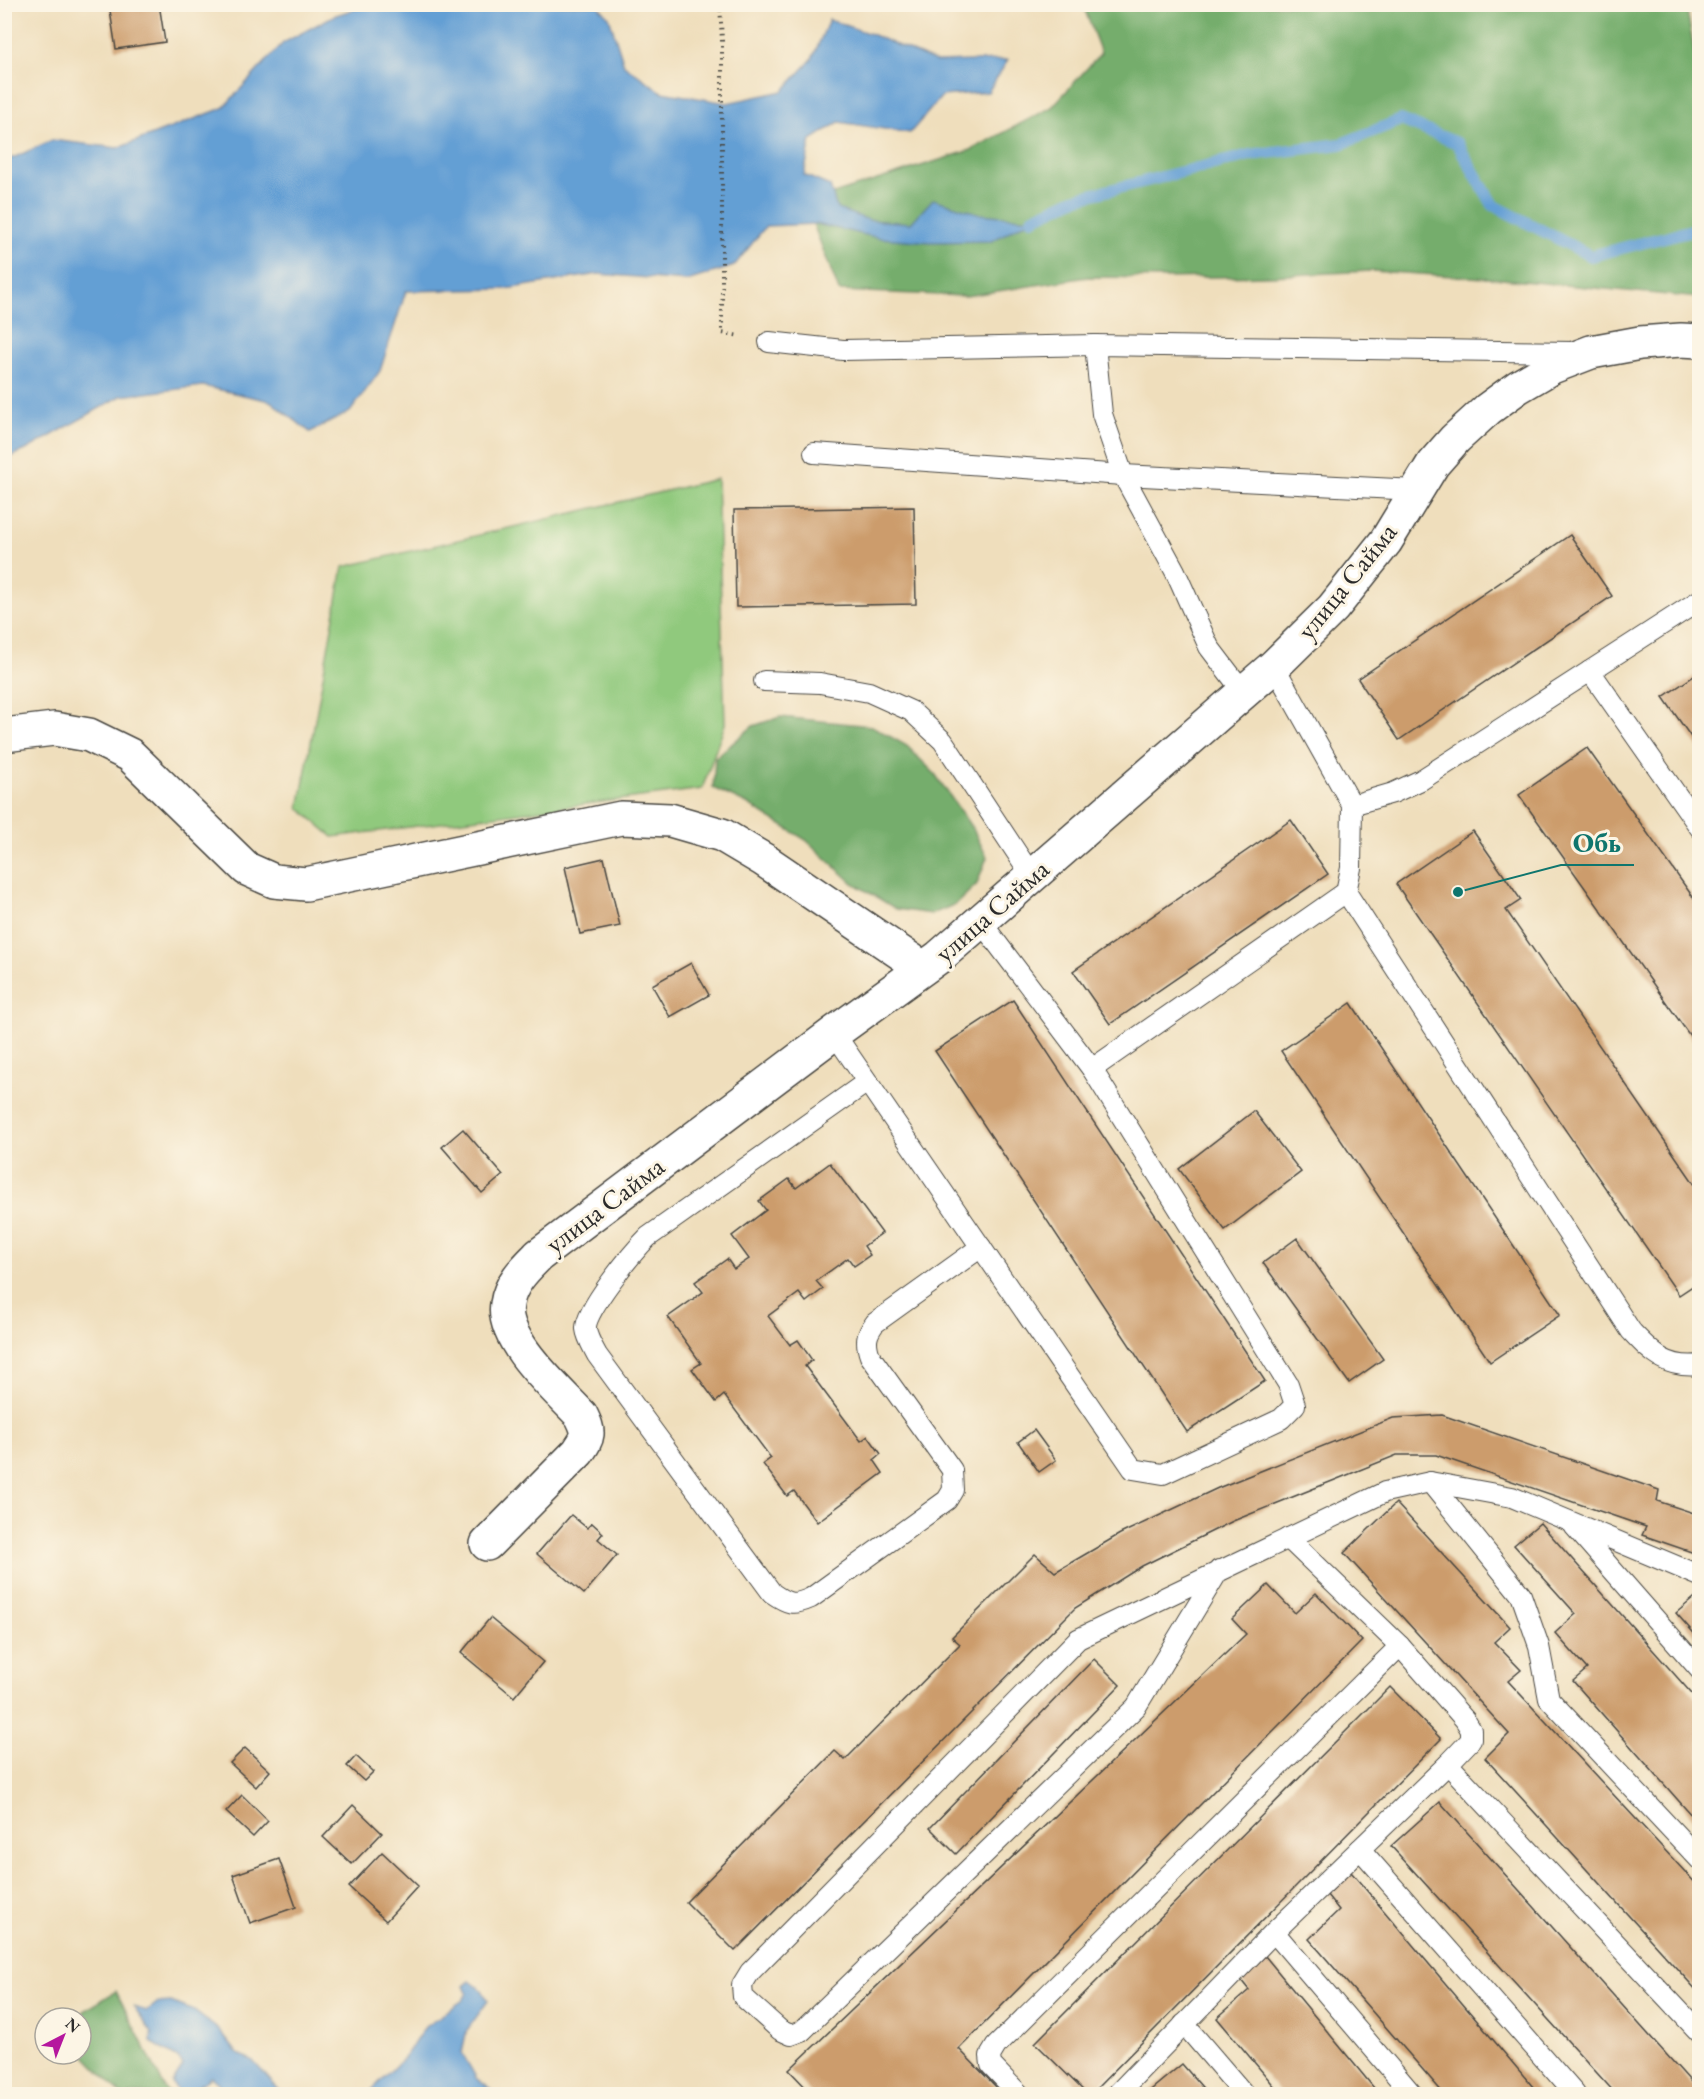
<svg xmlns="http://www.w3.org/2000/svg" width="1704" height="2099" font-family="'EB Garamond',serif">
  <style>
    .green { fill: #90c97d; stroke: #5e7a54; stroke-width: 1.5 }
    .forest { fill: #74ad6c; stroke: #506c4c; stroke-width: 1.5 }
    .water { fill: #649fd4; stroke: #486580; stroke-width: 1.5 }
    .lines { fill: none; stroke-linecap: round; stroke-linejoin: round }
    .stream { stroke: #649fd4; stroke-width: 12 }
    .building { fill: #cc9c6c }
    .lane-casing { stroke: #484641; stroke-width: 22 }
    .street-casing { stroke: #484641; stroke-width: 36 }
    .path { stroke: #484641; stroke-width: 4; stroke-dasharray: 1.5 4.5; stroke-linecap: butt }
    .lane { stroke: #fff; stroke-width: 20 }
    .street { stroke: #fff; stroke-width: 33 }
    .labels { text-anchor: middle; stroke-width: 6; stroke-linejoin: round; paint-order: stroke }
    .street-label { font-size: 27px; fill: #2b2b2b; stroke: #fcf5e5 }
    .leader { fill: none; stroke: #0f766e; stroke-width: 2 }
    .callout-dot { fill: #0f766e; stroke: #fcf5e5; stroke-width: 2 }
    .callout-label { font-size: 28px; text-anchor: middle; font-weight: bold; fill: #0f766e; stroke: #fcf5e5; stroke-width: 6; stroke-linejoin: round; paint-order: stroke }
  </style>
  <rect width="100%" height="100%" fill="#fcf5e5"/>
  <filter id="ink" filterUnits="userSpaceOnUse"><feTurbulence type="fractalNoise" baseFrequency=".0167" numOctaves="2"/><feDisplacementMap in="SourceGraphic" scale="12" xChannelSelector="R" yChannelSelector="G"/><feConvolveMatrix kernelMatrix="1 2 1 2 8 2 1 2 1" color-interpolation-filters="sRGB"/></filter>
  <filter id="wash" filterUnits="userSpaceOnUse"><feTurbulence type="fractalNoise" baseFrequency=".008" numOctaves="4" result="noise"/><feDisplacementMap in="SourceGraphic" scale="24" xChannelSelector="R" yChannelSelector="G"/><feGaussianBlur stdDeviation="1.35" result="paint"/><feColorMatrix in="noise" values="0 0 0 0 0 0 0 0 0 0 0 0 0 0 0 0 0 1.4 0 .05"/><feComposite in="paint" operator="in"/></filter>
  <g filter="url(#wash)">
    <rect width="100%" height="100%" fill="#efdebc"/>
    <path class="green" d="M717,479l8,245 -23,65 -369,48 -34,-29 44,-241z"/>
    <g class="forest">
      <path d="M1083,5h603l13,73v220l-197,-19 -131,-8 -101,5 -105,2 -77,-1 -122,19 -127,-5 -34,-88 166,-53 81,-43 49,-54z"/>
      <path d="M780,717l92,9 35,20 28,28 39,57 13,26 -10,27 -21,20 -24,10 -36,-5 -43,-26 -47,-43 -59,-36 -34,-16 2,-30 38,-32z"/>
      <path d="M116,1991l50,99 5,4h-50l-40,-42 2,-40z"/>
    </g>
    <g class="water">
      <path d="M368,5h64l26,6 44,-6h95l12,12 15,48 38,27 65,11 56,-12 29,-32 17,-39 42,14 65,28 72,-2 -20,32 -46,4 -32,37 -71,-11 -28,18 -7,35 26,11 7,23 32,11 42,3 22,-24 48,15 51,5 -40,22 -61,1 -51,-4 -64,-14 -50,2 -32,40 -47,15 -89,-7 -92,15 -100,2 -26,80 -30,41 -40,20 -40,-31 -67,-15 -82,10 -95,54 -21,9v-301h8l39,-18 66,8 105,-40 60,-65 50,-27z"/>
      <path d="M470,1981l12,9 6,11 -21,29 -5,23 15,26 15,11 2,4h-126l38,-39 19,-28 38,-27 4,-7 -3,-7z"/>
      <path d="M171,2002l23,9 25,19 19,24 14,6 28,31 1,3h-64l2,-10 -8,-7 -23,17 -10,-2 -6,-9 11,-17 -5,-8 -27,-16 1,-9 -18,-26 13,4 10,-8z"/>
    </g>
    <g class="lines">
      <path class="stream" d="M1032,219l42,-20 176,-44 91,-11 60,-24 56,23 36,62 98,51 109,-28"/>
    </g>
    <g id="blocks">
      <g class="building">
        <path d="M109,4h50l6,38 -49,7z"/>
        <path d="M914,507l2,97 -180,3 -2,-97z"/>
        <path d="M1570,535l42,61 -213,144 -41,-61z"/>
        <path d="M1700,672v78l-37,-53z"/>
        <path d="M1587,748l113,159v143l-181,-255z"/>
        <path d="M1291,820l37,54 -218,150 -37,-53z"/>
        <path d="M1473,831l48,69 -15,10 194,282v89l-21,14 -283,-411z"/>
        <path d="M604,858l16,68 -40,8 -15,-67z"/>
        <path d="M691,963l18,32 -39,22 -18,-32z"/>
        <path d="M1013,1000l252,381 -78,51 -252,-381z"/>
        <path d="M1351,1003l209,312 -70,47 -209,-311z"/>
        <path d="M1254,1111l47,61 -76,58 -46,-61z"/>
        <path d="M463,1129l40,46 -21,18 -40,-46z"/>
        <path d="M830,1163l52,70 -18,13 6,9 -16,11 -6,-8 -32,23 7,8 -17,13 -7,-9 -31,23 22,29 8,-5 14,20 -7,6 56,75 7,-5 13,18 -7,6 9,13 -66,49 -23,-31 -7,5 -24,-32 8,-6 -47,-63 -8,7 -24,-33 9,-6 -33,-46 35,-25 -8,-10 32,-23 7,10 15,-10 -17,-23 34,-26 -7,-9 30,-22 7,9z"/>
        <path d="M1297,1238l86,121 -34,24 -86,-120z"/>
        <path d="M1442,1415l217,75 -2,11 43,14v40l-58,-20 4,-8 -210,-72h-39l-164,66 -91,45 -67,42 -340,343 -49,-49 149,-151 10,9 115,-116 -8,-7 83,-83 20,18 65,-38 98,-46 175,-70z"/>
        <path d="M1034,1430l22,30 -17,12 -21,-30z"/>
        <path d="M1396,1503l114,124 -16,15 27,28 -13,11 192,207v106l-215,-236 24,-24 -165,-181z"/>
        <path d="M571,1515l16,13 5,-5 11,10 -5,6 19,16 -33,39 -47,-40z"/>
        <path d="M1540,1523l160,180v122l-127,-144 14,-12 -32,-36 21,-19 -62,-69z"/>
        <path d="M1268,1585l27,28 21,-20 46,48 -403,408 44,45h-122l-2,-2 -3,2h-64l-23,-24 457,-436 -14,-15z"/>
        <path d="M1700,1593v47l-24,-27z"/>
        <path d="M490,1618l53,44 -29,35 -53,-44z"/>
        <path d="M1094,1659l26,26 -164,169 -26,-26z"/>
        <path d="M1390,1687l51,52 -350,355h-4l-52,-51z"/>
        <path d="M245,1748l25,23 -14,16 -26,-24z"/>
        <path d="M356,1756l17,16 -9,9 -17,-15z"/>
        <path d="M242,1795l26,26 -15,16 -27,-25z"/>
        <path d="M1440,1802l260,290v2h-84l-225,-248z"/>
        <path d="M353,1805l29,28 -30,31 -29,-27z"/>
        <path d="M382,1852l36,34 -32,35 -37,-34z"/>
        <path d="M279,1859l17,48 -46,16 -17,-48z"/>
        <path d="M1351,1872l188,222h-95l-135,-155 30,-29 -12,-15z"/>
        <path d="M1265,1956l114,138h-98l-64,-76 32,-28 -9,-11z"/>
        <path d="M1182,2064l26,30h-62z"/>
      </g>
    </g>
  </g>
  <g filter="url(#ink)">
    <use href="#blocks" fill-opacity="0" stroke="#484641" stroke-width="1.5"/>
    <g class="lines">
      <defs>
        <g id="lane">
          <path d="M769,342l74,8 252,-5 479,7"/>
          <path d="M1095,345l7,69 21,61 52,96 34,76 35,46"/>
          <path d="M814,453l309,22 293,15"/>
          <path d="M1700,600l-110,71 110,157"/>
          <path d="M1274,666l78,139 -1,63 -5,24 285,439c21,22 35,38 69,34"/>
          <path d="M764,681l56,2 49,9 42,19 32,30 89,135"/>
          <path d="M1352,805l41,-12 28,-13 169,-109"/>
          <path d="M981,922l111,147 254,-177"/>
          <path d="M834,1033l299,436 30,5 118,-55 14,-14 -7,-21 -196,-315"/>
          <path d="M867,1082l-219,155c-14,14 -64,74 -62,92 1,9 7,18 11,26l175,238c16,11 21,13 39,5l136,-98 6,-10 -1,-20 -82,-114c-5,-14 -4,-21 5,-33l106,-76"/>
          <path d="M1430,1482l91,113 18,51 10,53 151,161"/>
          <path d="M1574,1526l126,144"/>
          <path d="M1219,1570l-83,137 -334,324 -11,4 -11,-5 -37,-33 -1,-12 8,-13 328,-333 307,-147 45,-10 82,15 188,79"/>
          <path d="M1448,1764l252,269"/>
          <path d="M1360,1849l215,245"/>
          <path d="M1274,1932l138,162"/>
          <path d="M1184,2024l60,70"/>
          <path d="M1019,2094l-28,-29 -1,-9 6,-10 404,-400"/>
          <path d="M1117,2094l157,-162 174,-168 23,-24v-10l-6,-10 -65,-74 -112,-108"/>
        </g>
        <g id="street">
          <path d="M4,735l50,-6 35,6 41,20 117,114 27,12 32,3 315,-66 49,2 52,15 42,25 159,108"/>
          <path d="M487,1544l91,-92c11,-16 12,-19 3,-37 -23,-25 -81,-75 -74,-111 3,-21 18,-35 32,-49l295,-222 105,-76 335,-291 59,-58 53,-67 47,-77 22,-25 33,-30 30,-22 34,-20 39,-15 49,-9 41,-3 19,1"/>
        </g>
      </defs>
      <use href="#lane" class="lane-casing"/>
      <use href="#street" class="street-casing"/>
      <path class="path" d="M720,4l2,37v292l18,3"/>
      <use href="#lane" class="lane"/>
      <use href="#street" class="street"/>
    </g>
  </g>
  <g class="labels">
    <g class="street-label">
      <text transform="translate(1347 581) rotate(-51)" y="9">улица Сайма</text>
      <text transform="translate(992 911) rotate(-41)" y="9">улица Сайма</text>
      <text transform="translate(605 1205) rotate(-37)" y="9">улица Сайма</text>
    </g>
  </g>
  <path class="leader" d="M1458 892L1561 865H1634"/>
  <circle class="callout-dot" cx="1458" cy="892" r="6"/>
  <g class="callout-label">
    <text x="1597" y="852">Обь</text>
  </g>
  <rect width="1704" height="2099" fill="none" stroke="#fcf5e5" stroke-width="24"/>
  <g transform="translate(63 2036) rotate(42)"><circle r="28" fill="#fcf5e5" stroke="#a8a49b" stroke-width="1.5"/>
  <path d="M0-4.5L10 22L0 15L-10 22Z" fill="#b5179e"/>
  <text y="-9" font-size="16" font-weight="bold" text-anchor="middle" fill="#2b2b2b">N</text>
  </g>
</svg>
